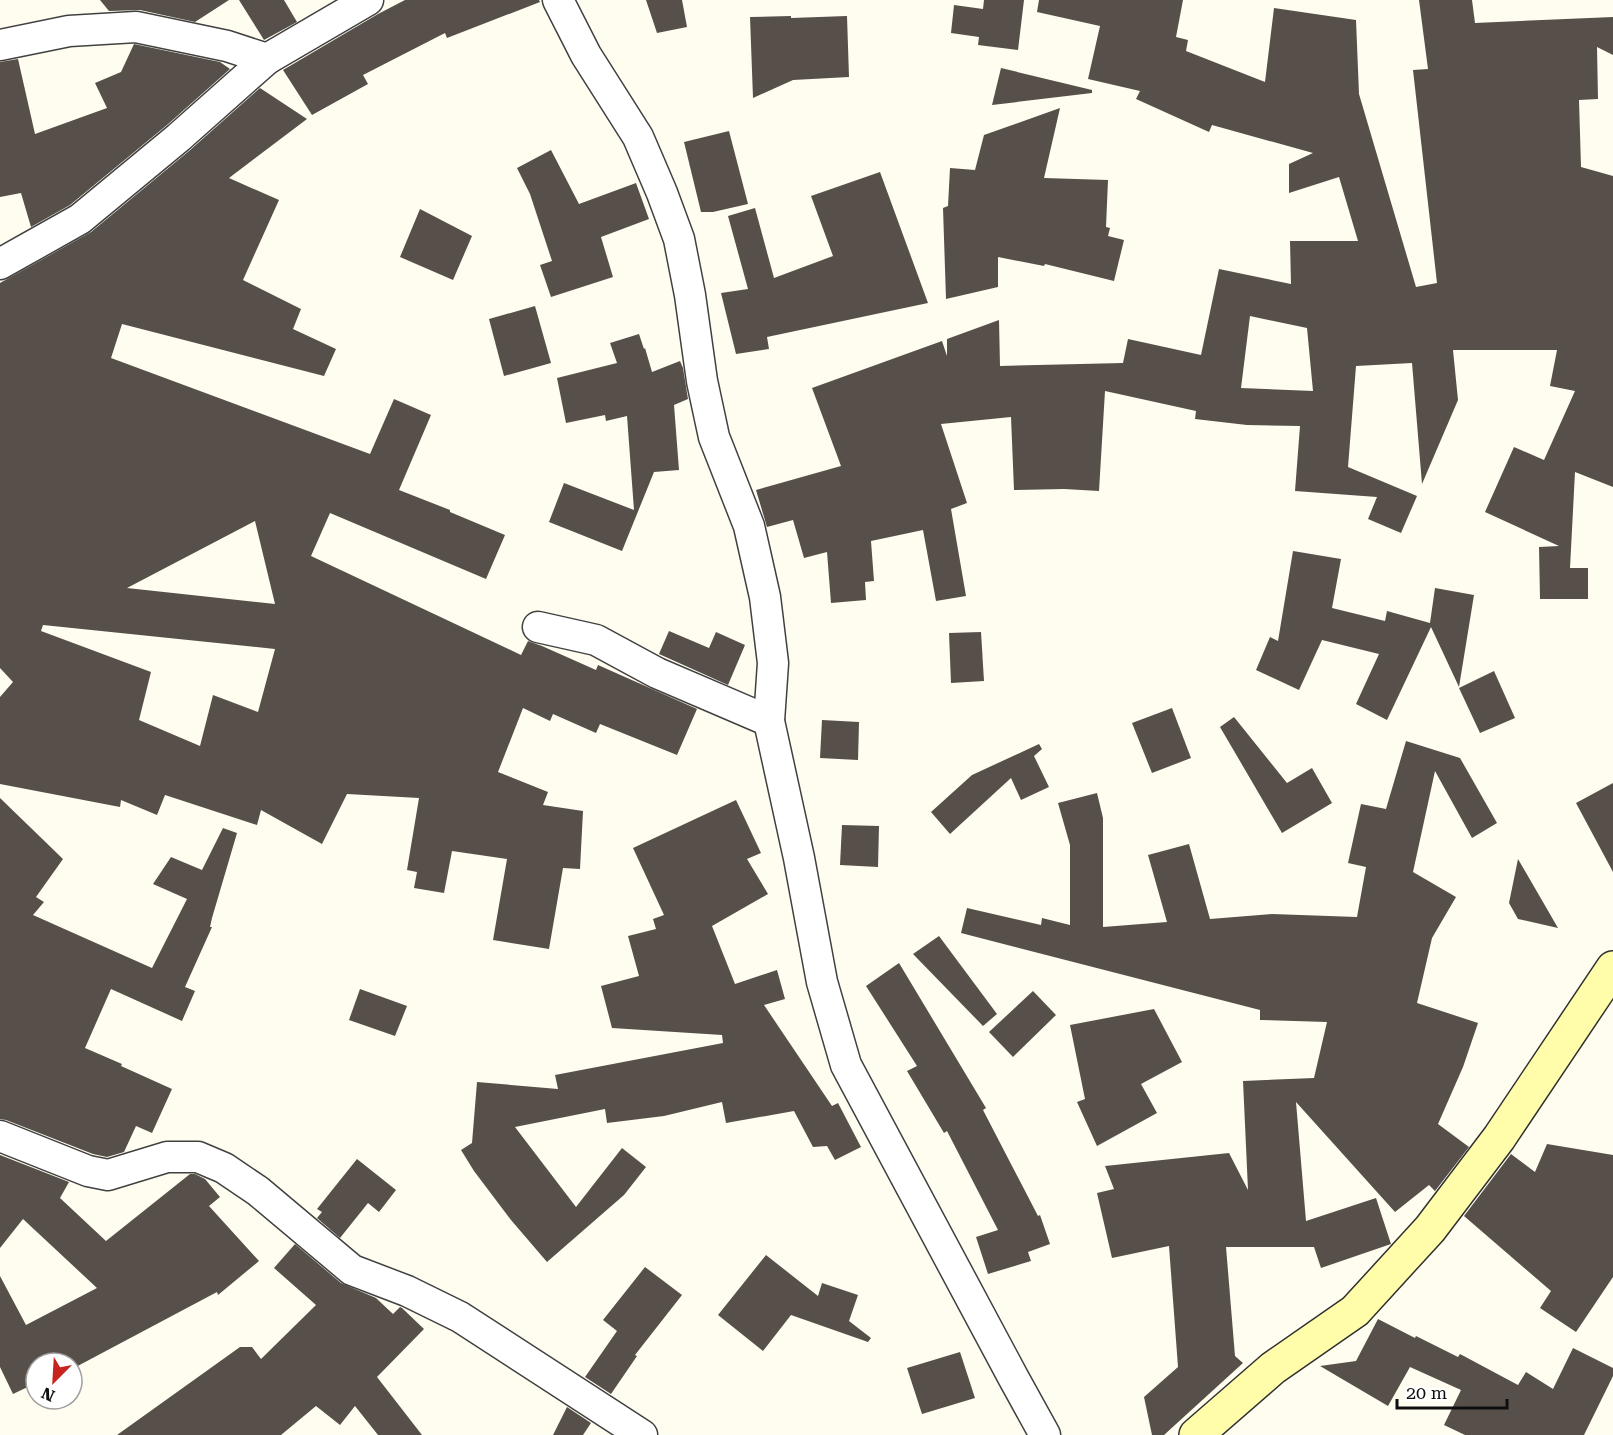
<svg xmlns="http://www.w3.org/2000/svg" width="1613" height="1435" font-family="'Roboto Serif',serif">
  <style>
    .building { fill: #57504a; fill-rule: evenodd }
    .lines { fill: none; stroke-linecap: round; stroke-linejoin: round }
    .street-casing { stroke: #414141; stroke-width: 33 }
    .secondary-casing { stroke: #303030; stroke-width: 36 }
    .street { stroke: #fff; stroke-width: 30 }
    .secondary { stroke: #fffdaa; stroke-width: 33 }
  </style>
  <rect width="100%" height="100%" fill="#fffdef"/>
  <g class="building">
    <path d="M100,0h129l-34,22 -55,-12 -31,1z"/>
    <path d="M239,0h45l13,22 -33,18z"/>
    <path d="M405,0h134l1,2 -93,36 -2,-5 -82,42 5,9 -56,31 -29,-45 95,-56z"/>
    <path d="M646,0h36l5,27 -30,6z"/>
    <path d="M984,0h40l-6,50 -40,-5 1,-8 -28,-4 3,-28 29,4z"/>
    <path d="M1039,0h144l-7,37 12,3 -2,11 79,31 9,-74 82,12 3,74 57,193 21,-4 -24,-213 15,-1 -9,-69h53l3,23 138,-6v38l-16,-8 1,52 -19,1 2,67 32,9v311l-38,-15 -5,96h18v31h-48l-1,-52 20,-1 -74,-34 29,-65 30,13 31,-69 -25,-5 7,-36h-104l5,50 -36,84 -10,-121 -56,3 -8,101 69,29 -16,37 -33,-14 9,-22 -82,-6 5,-65 -53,-1 -52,-6 1,-8 -91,-20 -6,100 -35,-2 -50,1 -3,-73 -70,7 26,79 -16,6 15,87 -30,5 -13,-71 -52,11 3,40 -9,1 1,18 -35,3 -4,-51 -23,6 -11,-38 -26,7 -11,-37 85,-24 -29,-78 130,-47 5,15v-17l52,-19 1,46 123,-3 5,-24 73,16 18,-86 72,15 -1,-43h68l-19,-64 -50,16v-29l24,-11 -101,-28 -3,7 -73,-33 4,-8 -52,-12 12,-53 -63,-14zM1250,316l57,12 6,63 -72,-3z"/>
    <path d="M791,16v2l56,-2 2,61 -56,3 -40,18 -3,-81z"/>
    <path d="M134,44l86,18 10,7 -63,56 -97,80 -39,22 -10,-34 -21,4v-135l18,-3 17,75 72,-26 -12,-25 26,-11z"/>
    <path d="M1001,68l91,22v3l-100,12z"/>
    <path d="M260,88l47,31 -78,59 50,22 -36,80 58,29 -8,20 43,20 -12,27 -202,-52 -11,34 259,96 24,-55 37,16 -32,75 51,20v2l55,23 -19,44 -156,-66 -19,43 210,99 7,-14 14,5 54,24 2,-5 99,44 -20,46 -77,-31 -4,9 -43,-19 -3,7 -27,-13 -25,64 50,20 -5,13 40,6 -3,58 -17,-1 -14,81 -56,-9 14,-81 -55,-8 -8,42 -30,-5 3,-16 -10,-2 12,-72 -72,-4 -25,50 -61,-34 -4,15 -92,-30 -8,20 -36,-15 -1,7 -120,-23v-87l13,-15 -13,-14v-385l91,-51 98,-81zM255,521l20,83 -148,-16zM43,625l232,24 -17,63 -45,-17 -13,51 -61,-26 12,-48 -110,-41z"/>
    <path d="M1060,108l-16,70 64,2 -2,47 4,1 -2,8 16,4 -10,41 -69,-17 -1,2 -46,-9v30l-52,12 -3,-91 5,-2 2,-38 25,2 9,-35z"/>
    <path d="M729,131l19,73 -35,8h-12l-17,-70z"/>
    <path d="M551,150l28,54 57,-21 13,36 -48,18 12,40 -62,20 -11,-32 12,-4 -22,-67 -13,-26z"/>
    <path d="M880,172l48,131 -161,34 2,12 -33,5 -15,-61 27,-4 -20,-73 27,-8 19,70 59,-22 -22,-60z"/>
    <path d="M420,209l52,27 -19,44 -53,-23z"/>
    <path d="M535,306l16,57 -47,13 -15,-57z"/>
    <path d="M639,334l5,15 1,-1 7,24 28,-11 3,7 5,31 -14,6 5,65 -25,2 -32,79 -73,-29 15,-39 70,27 -7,-94 -21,5 -1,-6 -39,8 -9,-45 60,-15 -7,-20z"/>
    <path d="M1293,551l48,8 -9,49 53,13 2,-10 43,12 5,-35 39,7 -15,92 -28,-60 -44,93 -31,-16 23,-50 -57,-14 -23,50 -43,-20 14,-33 8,4z"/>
    <path d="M669,631l40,17 7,-16 29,13 -17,40 -69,-31z"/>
    <path d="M981,632l3,49 -33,2 -2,-50z"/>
    <path d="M1494,671l21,47 -35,15 -21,-45z"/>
    <path d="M1172,708l19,50 -39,15 -20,-50z"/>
    <path d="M1234,717l53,66 25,-15 20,35 -50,30 -62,-106z"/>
    <path d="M822,720l37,2 -1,38 -38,-2z"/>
    <path d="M1406,741l54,17 37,65 -25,15 -37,-67 -22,101 43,25 -24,41 -15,65 61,20 -15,44 -25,57 31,23 -34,44 -6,-6 -34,27 -99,-110 10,119 70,-23 15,46 -70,24 -7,-21h-88l9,109 8,7 -79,72h-12l-8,-38 34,-30 -9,-121 -57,12 -15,-65 17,-4 -9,-23 124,-13 19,37 -5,-109 71,-3 13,-56 -67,-2v-10l-299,-77 6,-25 74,17 1,-7 28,7v-80l-12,-42 39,-10 6,25v109l64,-5 -19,-67 41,-11 21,75 62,-5 85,3 9,-50 -18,-4 13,-59 25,5z"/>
    <path d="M1039,744l3,5 -8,7 15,31 -28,13 -10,-22 -61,56 -19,-22 41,-37z"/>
    <path d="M1613,783v89l-37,-69z"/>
    <path d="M0,798l63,61 -27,38 8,5 -11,13 119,53 35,-69 -34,-15 18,-27 31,13 21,-42 14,5 -25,85 -2,9h2l-27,60 10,4 -13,30 -71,-32 -26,59 37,16 -1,2 51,23 -20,44 -16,-7 -12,26 -17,5 -14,-3 -87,-34 -6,-1z"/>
    <path d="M736,800l25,53 -14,6 21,35 -56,32 23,58 42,-14 8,29 -21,6 68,101 6,-3 23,44 -26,13 -8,-14 -14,1 -19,-36 -68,12 -4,-21 -58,14 -57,7 -2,-14 -90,18 61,80 46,-59 24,19 -22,28 -77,67 -36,-42 -37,-49 -13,-21 11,-7 5,-61 81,7 -3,-14 168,-32 -1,-8 -110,-7 -11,-42 38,-10 -11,-40 28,-7 -3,-10 11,-4 -31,-67z"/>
    <path d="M842,825l37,1 -1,41 -38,-2z"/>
    <path d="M1518,859l40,69 -40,-9 -9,-16z"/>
    <path d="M939,936l58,78 -14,12 -70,-72z"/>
    <path d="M899,963l87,145 -3,2 55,106 2,-1 10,29 -22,8 3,9 -43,13 -12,-37 22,-7 -51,-99 -3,2 -37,-62 10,-5 -51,-80z"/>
    <path d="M360,989l47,17 -12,30 -46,-16z"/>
    <path d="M1033,991l23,24 -43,42 -24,-25z"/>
    <path d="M1154,1009l28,53 -41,22 16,29 -60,33 -20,-44 8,-3 -15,-74z"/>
    <path d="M1547,1144l66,11v122l-37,55 -36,-24 11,-17 -87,-75 47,-62 24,18z"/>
    <path d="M0,1155l69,27 -9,16 46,43 84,-67h5l10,5 15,18 -11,9 50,55 -41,34 -1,-3 -145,77v-6h-36v20l-23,11 -13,-27v-91l26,49 71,-37 -74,-69 -23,29z"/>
    <path d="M357,1159l39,31 -17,22 -11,-9 -28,35 -23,-20 5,-6 -5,-3z"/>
    <path d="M295,1244l46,39 35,15 17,16 7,-7 2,1 22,21 -47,48 45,58h-44l-23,-29 -15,19 -24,-19 -35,29h-164l123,-88h12l9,12 55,-54 -42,-37z"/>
    <path d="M766,1255l52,41 4,-13 36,12 -9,26 22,17 -3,4 -77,-27 -28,36 -45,-36z"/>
    <path d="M645,1267l37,28 -47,60 2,1 -26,38 -26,-17 32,-46 -14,-11z"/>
    <path d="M1378,1319l37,19 1,-2 42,21 2,-3 58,31 8,-13 27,17 20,-41 40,20v8l-29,59h-119l-21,-10 17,-35 -51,-23 -22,39 -68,-40 36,-5z"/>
    <path d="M960,1352l15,46 -53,16 -15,-46z"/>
    <path d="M567,1407l24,16 -8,12h-30z"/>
  </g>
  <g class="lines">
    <defs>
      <g id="street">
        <path d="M558,0l28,55 52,82 24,56 17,46 11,56 12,86 12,56 35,89 16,71 8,66 -4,58 30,137 23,124 24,83 167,312 32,58"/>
        <path d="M0,45l69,-14 67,-4 91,19 40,13"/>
        <path d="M0,264l80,-45 98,-81 89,-79 101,-59"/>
        <path d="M538,627l58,13 61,33 112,48"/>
        <path d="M0,1136l88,35 20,4 59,-18h31l26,11 34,23 94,79 55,21 53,26 182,118"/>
      </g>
      <path id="secondary" d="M1196,1435l77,-67 82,-57 75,-82 69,-91 114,-170"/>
    </defs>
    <use href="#street" class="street-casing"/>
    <use href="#secondary" class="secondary-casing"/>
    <use href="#street" class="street"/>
    <use href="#secondary" class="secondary"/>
  </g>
  <g transform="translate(54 1381) rotate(204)"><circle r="28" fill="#ffffff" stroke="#9f9f9f" stroke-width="1.5"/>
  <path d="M0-4.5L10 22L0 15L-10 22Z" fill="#c7241d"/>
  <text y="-9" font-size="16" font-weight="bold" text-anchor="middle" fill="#0e0e0e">N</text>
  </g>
  <path d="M1397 1399v9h110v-9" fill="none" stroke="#0e0e0e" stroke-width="3"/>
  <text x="1406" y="1399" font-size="18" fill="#0e0e0e" stroke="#ffffff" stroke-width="4.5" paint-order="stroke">20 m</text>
</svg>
